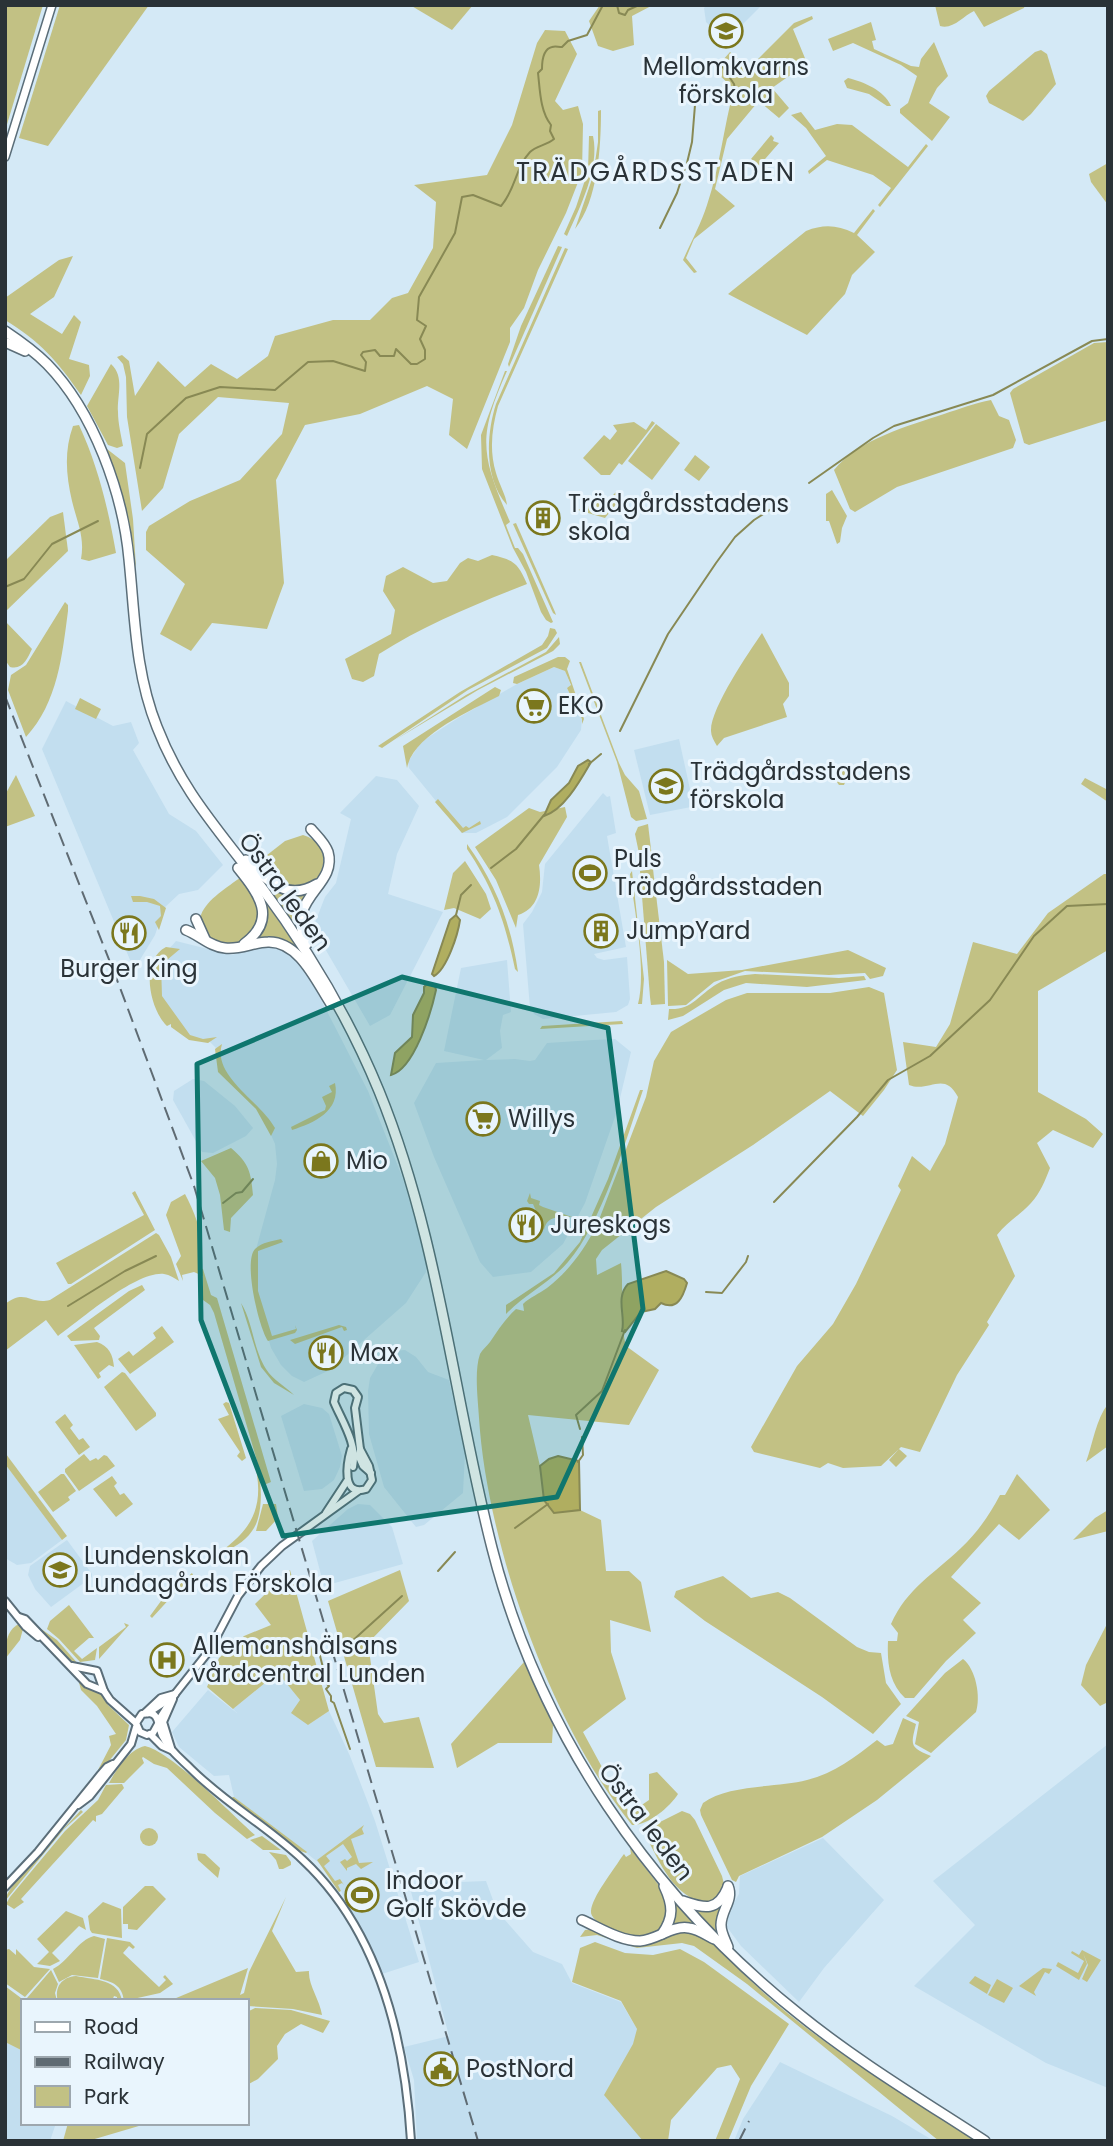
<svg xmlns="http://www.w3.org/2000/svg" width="1113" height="2146" font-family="Poppins,sans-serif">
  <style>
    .built { fill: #c2deef }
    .green { fill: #c2c184 }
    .water { fill: #b0ae60; stroke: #888954; stroke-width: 2 }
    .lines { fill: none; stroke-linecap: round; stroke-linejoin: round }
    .stream { stroke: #888954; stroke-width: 2 }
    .minor-casing { stroke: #5b6e79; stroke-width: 10 }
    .major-casing { stroke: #5b6e79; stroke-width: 10 }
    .highway-casing { stroke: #5b6e79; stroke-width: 12 }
    .minor { stroke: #fff; stroke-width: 6 }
    .major { stroke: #fff; stroke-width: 7 }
    .highway { stroke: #fff; stroke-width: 9 }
    .rail { stroke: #5f6b73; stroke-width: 2; stroke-dasharray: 14 7; stroke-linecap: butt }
    .marked { fill: #0f766e; fill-opacity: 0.2; stroke: #0f766e; stroke-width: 5; stroke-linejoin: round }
    .labels { text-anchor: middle; stroke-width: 6; stroke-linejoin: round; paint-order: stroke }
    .poi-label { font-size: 24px; fill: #2a3237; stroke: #e9f5fd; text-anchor: start }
    .street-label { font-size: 24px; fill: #2a3237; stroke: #e9f5fd }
    .neighbourhood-label { font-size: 26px; letter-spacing: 2px; fill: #2a3237; stroke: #e9f5fd }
  </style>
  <rect width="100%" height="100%" fill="#d4e9f6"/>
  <g class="built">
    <path d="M707,5h55l-36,36 -20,-19 -2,-14z"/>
    <path d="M554,667l11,4 6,15 -4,2 15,31 -1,11 -24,37 -50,50 -31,16h-14l-53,-65 -1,-6 13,-20 37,-24 59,-34z"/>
    <path d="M66,701l47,25 18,-4 8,21 -6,7 36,64 27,17 27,34 -25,25 -19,4 -15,14 -9,27 -17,28 -5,4 -91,-218z"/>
    <path d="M679,739l14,64 -2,4 -41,8 -16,-65z"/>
    <path d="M376,776l21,4 22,26 -22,48 -9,40 55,18 -53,103 -20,11 -57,-98 12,-31 11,-14 15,-64 -11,-6z"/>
    <path d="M603,793l4,4 3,-1 6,37 -9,3 19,111 -32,7 3,4 7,2 23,-3 3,42 -2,6 -12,7 -73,7 -9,-5 -4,-6 -7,-84 9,-12 10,-20 3,-28z"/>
    <path d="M176,941l56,14 28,-9 21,1 13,10 21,31 53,103 35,88 24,81 -1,12 -20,31 -76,67 -26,12 -12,-6 -11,-11 -10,-17 -16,-57v-38l20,-73 2,-16 -2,-20 -10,-23 -12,-17 -32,-31 -4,-24 -9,-9 -14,-1 -7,-4 -29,-43 3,-34z"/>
    <path d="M507,960l4,52 -8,3 -3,16 2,17 -16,12 29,-1 15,2 5,-1 12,-17 46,-3 22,-1 16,13 -14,59 -32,92 -22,41 -32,28 -38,5 -13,-15 -46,-105 -20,-54 22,-40 48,-3 -40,-9 17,-83z"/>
    <path d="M193,1079l11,2 31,25 18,22 -7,8 -33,17 -11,-1 -29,-52 1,-9z"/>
    <path d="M405,1350l11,7 12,15 21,8 16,73 -2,40 -39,32 -8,2 -32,-40 -15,-53 -1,-43 2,-13 11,-19 11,-8z"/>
    <path d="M304,1404l18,4 7,6 13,42 -2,11 -6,13 -12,9 -18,2 -23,-75z"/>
    <path d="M5,1464l57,76 -31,23 -14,2 -12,-7z"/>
    <path d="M358,1504l12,1 22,22 11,37 -79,22 -12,-45 36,-32z"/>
    <path d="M67,1540l25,34v3l-41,30 -16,-18 -7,-14 2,-9z"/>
    <path d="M283,1678l17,22 8,25 21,-14 21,45 25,65 44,141 -37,12 -42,-85 -17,-23 -89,-69 -5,-22 -15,1 -35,-29 -7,-15 36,-42 29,23 -4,-4 32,-26z"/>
    <path d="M1108,1744v344l-62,-25 -132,-77 61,-61 -42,-44z"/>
    <path d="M823,1838l61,62 -60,68 -25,34 -58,-56 -14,-19 2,-16 10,-17 1,-18z"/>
    <path d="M486,1881l11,30 36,41 29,12 10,19 49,19 16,27 -4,97 11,15h-227l-3,-61 -10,-33 45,-11 -40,-152z"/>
    <path d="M5,2042l18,9v72h33l-6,18h-45z"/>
    <path d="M780,2062l112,54 42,25h-200l9,-22z"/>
  </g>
  <g class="green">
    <path d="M5,5h38l-38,126z"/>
    <path d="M60,5h89l-101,141 -29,-8z"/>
    <path d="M410,5h63l-21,25z"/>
    <path d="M600,5h53l-21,11 2,29 -21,6 -15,-5 -9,-25z"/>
    <path d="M935,5h90l-1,3 -40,19 -10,-16c-11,5 -21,19 -34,15z"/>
    <path d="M812,16l1,3 -20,10 16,39 -20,8 -17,12 17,20 -10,10 -18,-15h-4l-30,36 -12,50 20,17 -41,33 -8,19 11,14 -3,1 -11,-13c8,-18 18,-36 24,-55 13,-38 17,-80 27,-116l-20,-19 16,-18 19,16 45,-45z"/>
    <path d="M871,22l5,18 -4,1 2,8 37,17 8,1 2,-8 13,-17 14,34 -11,12 -8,15 21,14 -18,24 -32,-28v-4l8,-6 9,-27 -16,-11 -48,-22 -20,8 -5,-12z"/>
    <path d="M545,30l20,1 12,23 -22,47 8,9 15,-4 5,18 -1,48 -16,41 -28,57 -14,38 -14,20v14l-43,107 -18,-14 4,-36 -26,-13 -67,28 -55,11 -29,55 8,103 -17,46 -55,-6 -21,28 -31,-17 25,-50 -39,-34v-18l3,-6 41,-25 50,-21 42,-46 7,-31 -71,-6 -39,37 -16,54 -21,23 -15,-94 -1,-40 -3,-13 -6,-7 5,-2 7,6 6,35 23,-35 27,26 26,-23 26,15 31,-23 7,-20 58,-16h37l22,-22 16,-5 25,-45 3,-46 -22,-17 73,-10 25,-50 25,-82z"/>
    <path d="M1041,50l6,4 9,30 -25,30 -8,7 -34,-18 -3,-7 3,-5 46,-39z"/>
    <path d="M848,78c16,4 36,12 43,28h-4l-18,-12 -22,-6 -3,-7z"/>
    <path d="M601,110c0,37 -3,90 -26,119l18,-53 5,-34v-31z"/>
    <path d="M801,112l14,18 22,-6 15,1 56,42 18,-23 2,2 -48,61 -2,-2 13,-17 -18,-13 -46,-15 -18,14 -1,-3 18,-15 -20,-28 -15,-13z"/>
    <path d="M771,135l3,3 -1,3 6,2 -20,23 -8,-7z"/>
    <path d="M589,136h4c7,32 -13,71 -26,100l-3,-2 12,-27 12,-36z"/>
    <path d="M1108,163v42l-17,-23 -2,-8z"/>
    <path d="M873,209l2,2 -18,24 18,17 -23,23 -7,19 -38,41 -79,-41 78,-63c18,-7 31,-6 48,2z"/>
    <path d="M558,246l4,1 -53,120 -1,-3 13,-38z"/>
    <path d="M565,248l3,1 -70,157c-6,22 -9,44 -2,67 3,11 10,22 11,32 -23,-26 -21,-70 -11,-101z"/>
    <path d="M73,256l-19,41 -24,17 32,20 12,-19 7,7 -12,37 20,6 1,11 -9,19c-23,-33 -41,-54 -76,-75v-22l54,-38z"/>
    <path d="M1108,342v78l-79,25 -5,-2 -14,-50 3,-4 81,-46z"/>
    <path d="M111,364c14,13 6,31 7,48 0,11 3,23 5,34l-6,2 -9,-3 -21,-39z"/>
    <path d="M505,371h2c-30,67 -26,84 3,151l-4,3 1,3 8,20h3l5,6 30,68 -2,1 -5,-3 -5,-8 -15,-40 -13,-24 -31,-79 -1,-34z"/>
    <path d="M991,400l8,16 10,4 7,20 -3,8 -116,39 -42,25 -5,-3 -16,-39c25,-31 74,-44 110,-56 15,-5 31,-11 47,-14z"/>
    <path d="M652,421l3,2 -33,42 -3,-2 -9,12h-9l-18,-17 21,-23 6,5 7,-9 -4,-6 21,-3 12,8z"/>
    <path d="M656,424l24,19 -28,37 -24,-19z"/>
    <path d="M79,425c19,41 29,83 37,128l-27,8 -8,-2c4,-22 -4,-37 -9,-58 -6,-26 -8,-50 1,-75z"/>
    <path d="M107,449l18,14 8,56 3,49 -21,-95z"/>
    <path d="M695,455l15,12 -11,14 -15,-11z"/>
    <path d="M832,490l15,26 -5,12 -2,14 -3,2 -8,-23h-3v-27z"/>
    <path d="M617,491l6,5 -18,22 -27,-8 34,-14z"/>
    <path d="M63,512l5,39 -63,61v-51l45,-44z"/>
    <path d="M516,523l39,89 1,3 -3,-2 -40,-89z"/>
    <path d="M492,555c22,5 26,8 35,29 -51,20 -103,41 -148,70l-5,22 -11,6 -11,-3 -7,-20 46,-25 4,-24 -12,-19 3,-15 17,-9 30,16 14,-2 13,-18 8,-5 10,3z"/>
    <path d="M65,602l3,3v6c-6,45 -10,91 -42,126l-18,-47 3,-15 15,-10z"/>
    <path d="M5,621l27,28c-5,10 -9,21 -22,18l-5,-7z"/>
    <path d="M550,628l5,1 2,4 -10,15 -79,42 -86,58 -4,-2 82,-54 82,-47 6,-9z"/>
    <path d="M762,633l27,50v13l-6,8 4,13 -63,21 -7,8c-3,-5 -6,-10 -6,-15 -1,-22 38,-79 51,-98z"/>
    <path d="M559,637l1,7 -7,7 -75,39 -83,50 71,-45 80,-43z"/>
    <path d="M558,657h7l5,4 -3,8 17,50 -2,5v-5l-15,-31 4,-3 -6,-14 -11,-4 -37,17 -4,-1 1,-6z"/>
    <path d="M579,662h2l38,101 6,12 14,16 8,28 -11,2 -5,-4 -14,-55z"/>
    <path d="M495,687l6,3 -2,6c-29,15 -86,39 -92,72l-4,-22z"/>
    <path d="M80,698l21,11 -5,10 -21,-10z"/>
    <path d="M846,767l4,3 -6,15h-5l-8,-11v-3z"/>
    <path d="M16,775l19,41 -30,11v-32z"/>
    <path d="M1085,778l23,12v12l-27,-18z"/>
    <path d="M438,799l25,29 3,-2 3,2 11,-7 1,3 -19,9 -27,-31z"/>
    <path d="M565,807l2,10 -28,48c3,20 1,43 -21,50l-2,13 -20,-48 -21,-33 54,-39 11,4z"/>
    <path d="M648,824l5,42 -11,2 -7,-34 3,-7z"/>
    <path d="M303,835c24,7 26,32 10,49l-22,5 -38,-23 32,-25z"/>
    <path d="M467,844c29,40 44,80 51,128l-3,-3c-10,-47 -21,-80 -48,-120z"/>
    <path d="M465,861l21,33 5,15 -11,10 -26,-11 -10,2 9,-37z"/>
    <path d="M653,869l11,93 1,42 -14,1 -1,-8 -10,-126z"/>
    <path d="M632,871l12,108 -2,25h-4c9,-32 -4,-96 -8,-130z"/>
    <path d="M255,874l41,21 15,-3 -11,43z"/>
    <path d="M1104,874h4v76l-70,41v101l48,27 17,15 -10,14 -40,-18 -16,13 13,25c-5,13 -10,25 -19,35 -11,12 -24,19 -34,32l18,41 -28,46 2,3 -32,50 -37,77 -19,-5 -2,2 8,7 -11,11 -7,-7 10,-11 -18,17 -38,2 -15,-5 -8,5 -66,-16 -3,-5 46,-81 36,-42 23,-40 45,-94 -3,-4 14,-30 18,15 15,-27 13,-47c-14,-27 -29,-4 -49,-12l-6,-43 33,5 14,-23 23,-82 44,12 31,-41z"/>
    <path d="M241,877l19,32c0,5 0,12 -2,16 -14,32 -67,18 -57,-10 6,-16 27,-28 40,-38z"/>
    <path d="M140,896l14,3 12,9 -7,22 -4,-8 6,-6 -1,-10 -13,-4h-14l-2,-6z"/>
    <path d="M265,901l38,55 -10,-9 -40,-5z"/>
    <path d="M166,947l14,2 -19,16 1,31 28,39 13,4 14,-2 -9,6 -19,-3 -18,-13v-3l-4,2c-17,-16 -28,-65 -1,-79z"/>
    <path d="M848,950l38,18 -3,8 -13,3 -5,-6 -36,2 -84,-4 -31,11 -28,23 -18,1 -1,-46 21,14 54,-4z"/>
    <path d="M755,974l84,4 25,-2 2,4 -59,7 -61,-4 -22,7 -41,26 -15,4 1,-11c24,1 29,-14 48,-25 12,-7 25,-9 38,-10z"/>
    <path d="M869,987l15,6 13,77 -13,20 -21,26 -33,-25 -77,54 -97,62 -54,43 -6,9 1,16 24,-12c3,29 -2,56 5,83l33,24 -30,55 -101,-10 12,51 4,34 10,13 26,-3 21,10 5,51h23l12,11 10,50 -41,-12 1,32 15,47 -43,33 33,61 14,20 19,-13v-26l8,-2 21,22c-8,13 -31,32 -46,31 -81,-100 -145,-280 -153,-407 -1,-18 -5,-47 1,-64 2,-4 7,-8 10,-12 8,-12 15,-23 26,-33l8,2 -1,-7c7,-7 16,-10 24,-16 22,-17 37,-38 50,-63l49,-128 8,-36 17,-29 55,-32 21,-7h83z"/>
    <path d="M622,1021l1,3 -83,5 2,-3z"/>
    <path d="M222,1044c-10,32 38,57 53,84l-4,8 -15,-27 -38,-37 -3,-23z"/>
    <path d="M335,1083c6,28 -21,40 -43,47l-1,-3 34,-17 1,-4 -4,-9 10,-5 -3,-6z"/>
    <path d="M640,1090h3c-17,50 -42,134 -75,172 -18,21 -43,32 -62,52v-9l48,-32 26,-31 28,-63z"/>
    <path d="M231,1148c18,15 20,24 22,47l-22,23 -1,14 -6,-2 -4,-35 -5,-17 -14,-17z"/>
    <path d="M135,1191l20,39 -84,54h-3l-12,-21 88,-48 -12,-22z"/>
    <path d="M530,1193l1,5 9,3 -1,4 4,2 29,10c-12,0 -25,-2 -28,13l-11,-26h-4l-2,-3z"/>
    <path d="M185,1194c12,23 22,49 14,74l4,1 8,26 6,3 54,184 -7,3 -50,-172 -4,-8 -7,-5v-24l-9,-4 -12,3 1,6 -7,-17 5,-8 -15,-41 5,-13z"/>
    <path d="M156,1233l3,2 12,22 8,24c-5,-3 -9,-6 -15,-7 -28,-3 -82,45 -106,62l-12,-16 -41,31v-47c21,-16 24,1 45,-4z"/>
    <path d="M281,1239l2,3 -25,9v40l14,45 24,-7 -1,-4 2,5 -2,3 -27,8c-9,-13 -25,-79 -13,-92 7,-7 18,-8 26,-10z"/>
    <path d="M142,1285l3,5 -51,38 6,8 -1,4 -28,1 -4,-5 62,-45z"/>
    <path d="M241,1303c12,19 12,46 25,66 7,11 19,17 28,26l-20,-12 -13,-16z"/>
    <path d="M339,1325l7,2 1,3 -3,1 -2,-4 -47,17 -5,-4z"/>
    <path d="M162,1326l12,16 -44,32 -12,-15 11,-8 4,5 23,-18 -3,-5z"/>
    <path d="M97,1342c12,4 16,13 17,25l-5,-2 -10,8 2,4 -3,2 -24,-34z"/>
    <path d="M122,1372l3,1 31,40v3l-20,15 -32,-44z"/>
    <path d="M226,1402l3,1 17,55 -4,3 -5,-5 3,-4 -22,-33 11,-4 -6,-11z"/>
    <path d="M1108,1404v42l-22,16c7,-19 10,-43 22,-58z"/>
    <path d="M65,1414l8,11 -3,3 9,12 4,-2 7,9 -11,8 -24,-33z"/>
    <path d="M6,1454l61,82 -5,4 -57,-76z"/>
    <path d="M84,1454l6,7 6,-3 2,2 6,-5 3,1 8,10 -36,25 -14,-19v-3z"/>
    <path d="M254,1460c9,16 10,56 -2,71 -8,12 -20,17 -32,23 4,-6 14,-12 20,-19 21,-22 21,-47 14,-75z"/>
    <path d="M61,1474h3l12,17 -8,6 2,3 -17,12 -15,-20z"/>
    <path d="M1017,1474l33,36 -31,30 -20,-16 -48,53 30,26 -18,17 13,13 -30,28 -32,37h-9c-16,-15 -18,-36 -17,-57h9l1,-8 -7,-9c16,-36 43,-50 70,-76 17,-16 29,-34 39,-53h5z"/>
    <path d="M112,1476l5,7 -3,3 6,9 4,-2 9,11 -17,13 -23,-28z"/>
    <path d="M263,1504h13l2,14 -12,13h-10z"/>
    <path d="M1108,1510v21l-35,9 22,-22z"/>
    <path d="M290,1570l39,141 -21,14 -17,-12 9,-13 -17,-21 -18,4 -32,26 -26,-22 12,-29 25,-22 27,-11 -16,-21z"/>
    <path d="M400,1570l9,31 -41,42 10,71 6,9 35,-6 15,51 -58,-1 -48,-166z"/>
    <path d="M192,1573l2,4 -21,18 -21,23 -2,-2 11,-15z"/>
    <path d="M723,1576l28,22 27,-6 12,6 67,49 12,5 12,1 5,30 15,21 -28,30 -51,-37 -117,-76 -31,-24 2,-6z"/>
    <path d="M69,1605l25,33h-5l-15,13 8,8 15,-11 -2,12 -15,2 -21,-23 -12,-10 3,-8z"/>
    <path d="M1108,1622v80l-8,4 -19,-21 5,-20z"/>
    <path d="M124,1623l5,2 -30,34v-12l27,-20z"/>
    <path d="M19,1624l4,5 -3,11 -15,19c0,-13 1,-29 14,-35z"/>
    <path d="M34,1624l23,16 22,25 -13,-6 -33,-34z"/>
    <path d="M963,1659c13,10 18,38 13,53l-45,41 -16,-9 4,-22 -13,-6 39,-43z"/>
    <path d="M524,1662l29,63 -1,18h-54l-41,25 -6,-24z"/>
    <path d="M78,1679l22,14 8,12 21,20 -3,15 -26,32 -2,-2 13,-25 -2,-9 7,-2 -19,-28 -16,-16z"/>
    <path d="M903,1718l13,6c-5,21 -7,23 15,32l-54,44 -55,37 -83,39 -3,6 -4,-2 -31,-65 -1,-5 3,-7c25,-19 74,-15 104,-23 28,-7 48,-23 70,-40l8,6 8,-2z"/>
    <path d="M145,1746c27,6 87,69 110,89l-8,4 -32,-26 -48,-45 -13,-4 -11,-7 -1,1 2,5 -20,20h-15c8,-14 19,-33 36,-37z"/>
    <path d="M122,1784l2,4 -22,26 -6,2v6l-3,-2 -72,79 3,3 -10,7 -8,-5 4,-7 55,-66 33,-31 8,-15z"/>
    <path d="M234,1797l73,55 -1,1 -8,-3 -64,-50 -2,-3z"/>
    <path d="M81,1810l2,2 -19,17 -59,72c2,-17 62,-75 76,-91z"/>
    <path d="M682,1811l8,3 5,6 27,56 2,8 -3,12 -14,8c-34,-8 -46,-39 -61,-68l12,-13z"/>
    <path d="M364,1825l-2,4 2,5 -13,5 8,24 14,-1 -12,7 -5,-5 -9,4v3l-2,3 2,-3 -7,-9 5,-3 2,2 5,-4 -9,-13 -17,12 4,5 -6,5 11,15 5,-2 4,6 -2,-2 -4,2 3,6 -2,1 -22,-32z"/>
    <circle cx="149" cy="1837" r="9"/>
    <path d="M262,1836l19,14h-18l-13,-10z"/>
    <path d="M630,1848l34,44 5,24 -12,18c-7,1 -14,3 -22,3 -10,-1 -46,-14 -44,-26 1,-14 22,-40 30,-53l3,-4 2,3 5,-3z"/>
    <path d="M269,1852l17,3 5,7v3l-8,4h-4l-3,-9z"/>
    <path d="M197,1853l8,1 15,14 -2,10 -20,-18z"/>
    <path d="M145,1886h8l13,13 -29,31 -9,-1v-5h-5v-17z"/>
    <path d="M286,1897l-14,34 24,41 13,-1c-1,14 11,29 13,44l-29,-6 -46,-3v-5h-78l79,-33 -8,27 4,-2 5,-21z"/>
    <path d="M672,1897l29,31 -32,1z"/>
    <path d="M724,1900l-5,36 -25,-28z"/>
    <path d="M103,1902l18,7 1,29 -30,-5 -2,-3 -2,-14z"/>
    <path d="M66,1911l17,7 3,12 -7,-4 -27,27 8,8 -10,5 -13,-2 12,-12 -12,-13z"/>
    <path d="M585,1930c19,-2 37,16 57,15 18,0 31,-18 50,-14 19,4 43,35 57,48 66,64 150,111 227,162h-37l-192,-157 -53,-38 -12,-3 -45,5 -40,-13 -17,2z"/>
    <path d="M94,1936l11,3 -7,39 -26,-3 -13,7 -6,-13c16,-8 25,-29 41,-33z"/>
    <path d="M107,1938l23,4 5,5 -2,2 -4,-3 -6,7 36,34 7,-7 -3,-3 2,-2 8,9 -13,9 -36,8c-2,-16 -11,-19 -24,-22z"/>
    <path d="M595,1942l30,11 28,2 27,-6 24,13 85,62 -38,62 -23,55h-13l25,-62 -9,-14 -14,3 -46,52 -3,21h-25l-39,-46 29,-51 4,-15 -16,-28 -49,-19 8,-34z"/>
    <path d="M9,1949l7,6v-6l18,18 16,2 -25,28 -20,-14v-33z"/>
    <path d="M1082,1950l19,10 -14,22 -5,-3 6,-14 -5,-12 4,11 -8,16 -23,-14 2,-4 20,11 6,-12 -13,-8 1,-2 7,4z"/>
    <path d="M1043,1968l9,1 -3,5 -4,-2 -11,20 2,4 -17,-10z"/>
    <path d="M51,1970l7,14 -3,9 2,8h-28l-2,-3z"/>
    <path d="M76,1976c19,4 43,3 46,25h-5v-4l-3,-1 -2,5h-54c-4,-14 4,-24 18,-25z"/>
    <path d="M975,1976l16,9 -4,9 -18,-11z"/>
    <path d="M997,1979l16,9 -9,15 -16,-8z"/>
    <path d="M5,1986l20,15h-2v50l-18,-9z"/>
    <path d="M255,2008l36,2 39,11 -7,12 -22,-9 -16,10 -8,12 1,13 -20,20 -11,6v-73z"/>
    <path d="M68,2123h81l-61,18h-25z"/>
  </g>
  <g class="water">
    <path d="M588,760l3,2c-11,19 -27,48 -47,54l7,-16 18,-17 9,-17z"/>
    <path d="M456,915l4,5c-2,14 -13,49 -26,56l-2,-2 18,-54z"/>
    <path d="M428,983l7,3 1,4c-5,23 -22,79 -45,85l4,-22 17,-16 1,-22 11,-22v-6z"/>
    <path d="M666,1271l18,8 3,4c-4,14 -10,28 -26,20l-6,6 -14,3 -16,20 -3,-1c4,-15 -7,-33 6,-47z"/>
    <path d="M558,1456l21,5 1,49 -26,3 -10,-13 -4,-34 9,-7z"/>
  </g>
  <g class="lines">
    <g class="stream">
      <path d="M617,5l2,8 6,2 3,-5 11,-5"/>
      <path d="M722,66l12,18 3,16 24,-1"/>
      <path d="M737,91l17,-2"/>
      <path d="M687,163l5,-21 3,-37"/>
      <path d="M660,228l17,-35 8,-25"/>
      <path d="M140,468l7,-34 39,-36 34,-11 55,3 33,-28 25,-1 32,10 1,-9 -5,-7 2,-3 12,-2 5,6h14l2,-7 15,15h6l8,-5v-9l-5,-11 6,-13 -9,-6 2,-23 36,-64 7,-36 11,-2 28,11c15,-17 14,-38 29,-54 6,-6 17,-7 24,-13l-4,-8 1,-6c-11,-14 -11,-35 -13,-52l4,-4c0,-7 1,-20 10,-22 3,-1 6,0 10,0l6,-6 19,-6 16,-30"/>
      <path d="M809,483l64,-45 21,-12 99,-31 99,-54 16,-2"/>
      <path d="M5,587l19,-8 28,-35 46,-23"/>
      <path d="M620,731l48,-97 48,-71 19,-26 19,-17 33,-21"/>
      <path d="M589,764l12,-10"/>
      <path d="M491,868l25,-19 28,-34"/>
      <path d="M456,915l5,-20 10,-10"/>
      <path d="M774,1202l83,-85 31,-37 42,-24 60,-56 44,-64 33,-30 41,-2"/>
      <path d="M223,1203l13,-10 6,-1 11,-13"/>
      <path d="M706,1292l16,1 24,-31 2,-6"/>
      <path d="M68,1306l57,-35 31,-15"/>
      <path d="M580,1429l-4,-14 26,-24 23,-61"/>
      <path d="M578,1462l5,-7 -1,-18"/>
      <path d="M515,1528l33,-24"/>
      <path d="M438,1571l17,-19"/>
      <path d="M350,1643l52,-47"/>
      <path d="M319,1645c-1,13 7,23 5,36l5,5 -3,3 5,7v5l3,2 16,46"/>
    </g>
    <defs>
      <g id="minor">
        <path d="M351,1449c-4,14 -10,48 15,40l6,-9 -3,-14 -9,-17"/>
        <path d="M353,1467c5,-22 -11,-46 -19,-65l2,-9 8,-5 9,2 5,7 -3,11 5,41 -1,8 4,9 8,7"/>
        <path d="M326,1513l21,-32"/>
        <path d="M5,1601l21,26 12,10"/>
        <path d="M19,1617l6,2 62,65 17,7"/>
        <path d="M72,1666l25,5 7,20 6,9 26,23"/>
        <path d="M145,1713l16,-15 14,-4"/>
        <path d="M148,1713l20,-13"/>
        <path d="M158,1721l17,-27 34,-43 29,-55 23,-30 21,-20 76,-55"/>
        <path d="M158,1724l-5,9 -6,2 -7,-3 -4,-9 6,-9c6,-1 11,-2 14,3 4,6 3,14 7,20 6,13 18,22 28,32 34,34 77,58 112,91 76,71 102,180 108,281"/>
        <path d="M150,1734l12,12 9,4"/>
        <path d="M171,1748l-8,-26 10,-23"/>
        <path d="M78,1805l12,-9 41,-52 5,-17"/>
        <path d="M5,1887l33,-35 63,-78 6,-7 6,-3"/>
      </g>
      <path id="major" d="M5,157l47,-152"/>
      <g id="highway">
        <path d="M5,331c15,10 30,21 42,33 47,48 76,130 82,195 6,58 6,113 28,168 26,67 64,105 105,161 47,63 87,130 117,203 60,147 74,305 113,457 47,185 159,348 307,466 58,47 123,86 186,127"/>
        <path d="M5,342l20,9"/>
        <path d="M246,860c22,21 41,42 71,24"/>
        <path d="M238,868c21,26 40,51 6,76"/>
        <path d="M196,919l9,20"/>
        <path d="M186,930c13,5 25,17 39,18 15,2 29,-6 43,-6 31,-1 48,39 63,62"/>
        <path d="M307,944c-24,-46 31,-57 21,-92 -3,-9 -11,-16 -17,-23"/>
        <path d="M683,1901c21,7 34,12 45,-14"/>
        <path d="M582,1920c18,8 38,21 58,21 17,-1 32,-16 49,-13 9,1 17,7 25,11"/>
        <path d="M662,1934c12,-17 11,-29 2,-48"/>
        <path d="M728,1947c-3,-8 -7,-14 -7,-22 0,-15 13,-25 7,-39"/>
      </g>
    </defs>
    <use href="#minor" class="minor-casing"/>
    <use href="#major" class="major-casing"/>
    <use href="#highway" class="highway-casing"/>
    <use href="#minor" class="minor"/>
    <use href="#major" class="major"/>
    <use href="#highway" class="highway"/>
    <g class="rail">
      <path d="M5,696l114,289 75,201 284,955"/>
      <path d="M739,2141l10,-20"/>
    </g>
  </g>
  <path class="marked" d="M402,977l206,51 35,281 -86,188 -274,39 -82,-216 -4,-256z"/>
  <defs>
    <symbol id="school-ring" viewBox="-11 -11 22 22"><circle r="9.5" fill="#e9f5fd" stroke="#7b771d" stroke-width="1.5"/><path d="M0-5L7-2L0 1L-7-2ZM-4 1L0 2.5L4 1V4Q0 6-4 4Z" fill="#7b771d"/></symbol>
    <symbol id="building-ring" viewBox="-11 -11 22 22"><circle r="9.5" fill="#e9f5fd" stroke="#7b771d" stroke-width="1.5"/><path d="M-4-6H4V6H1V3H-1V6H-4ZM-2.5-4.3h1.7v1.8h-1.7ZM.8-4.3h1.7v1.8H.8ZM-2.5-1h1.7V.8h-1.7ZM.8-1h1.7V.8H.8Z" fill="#7b771d"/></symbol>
    <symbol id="supermarket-ring" viewBox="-11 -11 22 22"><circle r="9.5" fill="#e9f5fd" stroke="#7b771d" stroke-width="1.5"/><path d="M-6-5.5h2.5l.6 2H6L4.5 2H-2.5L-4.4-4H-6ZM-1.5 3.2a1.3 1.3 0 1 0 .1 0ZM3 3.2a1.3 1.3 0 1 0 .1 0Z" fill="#7b771d"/></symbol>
    <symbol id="stadium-ring" viewBox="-11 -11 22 22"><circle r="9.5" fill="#e9f5fd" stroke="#7b771d" stroke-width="1.5"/><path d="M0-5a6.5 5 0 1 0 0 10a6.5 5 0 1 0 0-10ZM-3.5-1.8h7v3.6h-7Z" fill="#7b771d"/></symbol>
    <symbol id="restaurant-ring" viewBox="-11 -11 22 22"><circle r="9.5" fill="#e9f5fd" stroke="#7b771d" stroke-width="1.5"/><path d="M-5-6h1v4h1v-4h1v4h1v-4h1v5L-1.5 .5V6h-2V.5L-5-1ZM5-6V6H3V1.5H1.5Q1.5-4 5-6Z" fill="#7b771d"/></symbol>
    <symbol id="shop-ring" viewBox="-11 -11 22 22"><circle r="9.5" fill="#e9f5fd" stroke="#7b771d" stroke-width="1.5"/><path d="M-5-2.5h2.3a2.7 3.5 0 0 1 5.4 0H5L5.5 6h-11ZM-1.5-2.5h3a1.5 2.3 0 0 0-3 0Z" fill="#7b771d"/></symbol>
    <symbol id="hospital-ring" viewBox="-11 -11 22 22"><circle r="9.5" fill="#e9f5fd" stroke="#7b771d" stroke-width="1.5"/><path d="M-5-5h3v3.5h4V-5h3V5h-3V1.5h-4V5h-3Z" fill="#7b771d"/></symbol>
    <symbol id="civic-ring" viewBox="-11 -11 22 22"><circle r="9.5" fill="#e9f5fd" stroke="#7b771d" stroke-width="1.5"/><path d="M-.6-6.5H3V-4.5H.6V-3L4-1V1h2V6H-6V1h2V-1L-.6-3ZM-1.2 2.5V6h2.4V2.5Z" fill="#7b771d"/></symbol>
  </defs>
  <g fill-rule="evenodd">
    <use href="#school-ring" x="707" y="12" width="38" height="38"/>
    <use href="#building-ring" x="524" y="499" width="38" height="38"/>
    <use href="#supermarket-ring" x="515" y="687" width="38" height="38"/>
    <use href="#school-ring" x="647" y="767" width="38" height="38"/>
    <use href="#stadium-ring" x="571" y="854" width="38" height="38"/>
    <use href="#building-ring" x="582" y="912" width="38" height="38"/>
    <use href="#restaurant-ring" x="110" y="914" width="38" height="38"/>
    <use href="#supermarket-ring" x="464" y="1100" width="38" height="38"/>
    <use href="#shop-ring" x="302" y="1142" width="38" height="38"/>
    <use href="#restaurant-ring" x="507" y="1206" width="38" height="38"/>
    <use href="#restaurant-ring" x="307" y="1334" width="38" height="38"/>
    <use href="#school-ring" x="41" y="1551" width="38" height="38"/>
    <use href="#hospital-ring" x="148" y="1641" width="38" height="38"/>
    <use href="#stadium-ring" x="343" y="1876" width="38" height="38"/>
    <use href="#civic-ring" x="422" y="2050" width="38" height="38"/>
  </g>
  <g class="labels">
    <g class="poi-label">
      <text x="726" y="75" text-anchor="middle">Mellomkvarns<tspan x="726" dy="28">förskola</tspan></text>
      <text x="568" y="512">Trädgårdsstadens<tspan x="568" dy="28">skola</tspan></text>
      <text x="558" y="714">EKO</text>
      <text x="690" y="780">Trädgårdsstadens<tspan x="690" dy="28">förskola</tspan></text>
      <text x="614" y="867">Puls<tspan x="614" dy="28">Trädgårdsstaden</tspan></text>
      <text x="626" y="939">JumpYard</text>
      <text x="129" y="977" text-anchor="middle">Burger King</text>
      <text x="508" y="1127">Willys</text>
      <text x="346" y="1169">Mio</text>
      <text x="550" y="1233">Jureskogs</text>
      <text x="350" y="1361">Max</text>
      <text x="84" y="1564">Lundenskolan<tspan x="84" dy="28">Lundagårds Förskola</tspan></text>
      <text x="192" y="1654">Allemanshälsans<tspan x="192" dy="28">vårdcentral Lunden</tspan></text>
      <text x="386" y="1889">Indoor<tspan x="386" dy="28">Golf Skövde</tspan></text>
      <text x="466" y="2077">PostNord</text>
    </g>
    <g class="street-label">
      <text transform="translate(285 892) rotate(54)" y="8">Östra leden</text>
      <text transform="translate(646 1822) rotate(53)" y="8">Östra leden</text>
    </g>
    <g class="neighbourhood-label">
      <text x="656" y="181">TRÄDGÅRDSSTADEN</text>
    </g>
  </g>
  <rect width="1113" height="2146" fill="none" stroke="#2a3237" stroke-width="14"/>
  <rect x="21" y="1999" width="228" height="126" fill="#e9f5fd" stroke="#9da7ae" stroke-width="2"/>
  <rect x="35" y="2022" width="35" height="10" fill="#ffffff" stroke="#9da7ae" stroke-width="2"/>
  <text x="84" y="2034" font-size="21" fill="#2a3237">Road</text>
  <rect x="35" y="2057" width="35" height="10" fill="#5f6b73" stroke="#9da7ae" stroke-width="2"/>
  <text x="84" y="2069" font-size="21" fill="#2a3237">Railway</text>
  <rect x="35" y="2086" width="35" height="21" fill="#c2c184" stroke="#9da7ae" stroke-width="2"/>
  <text x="84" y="2104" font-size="21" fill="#2a3237">Park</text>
</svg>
